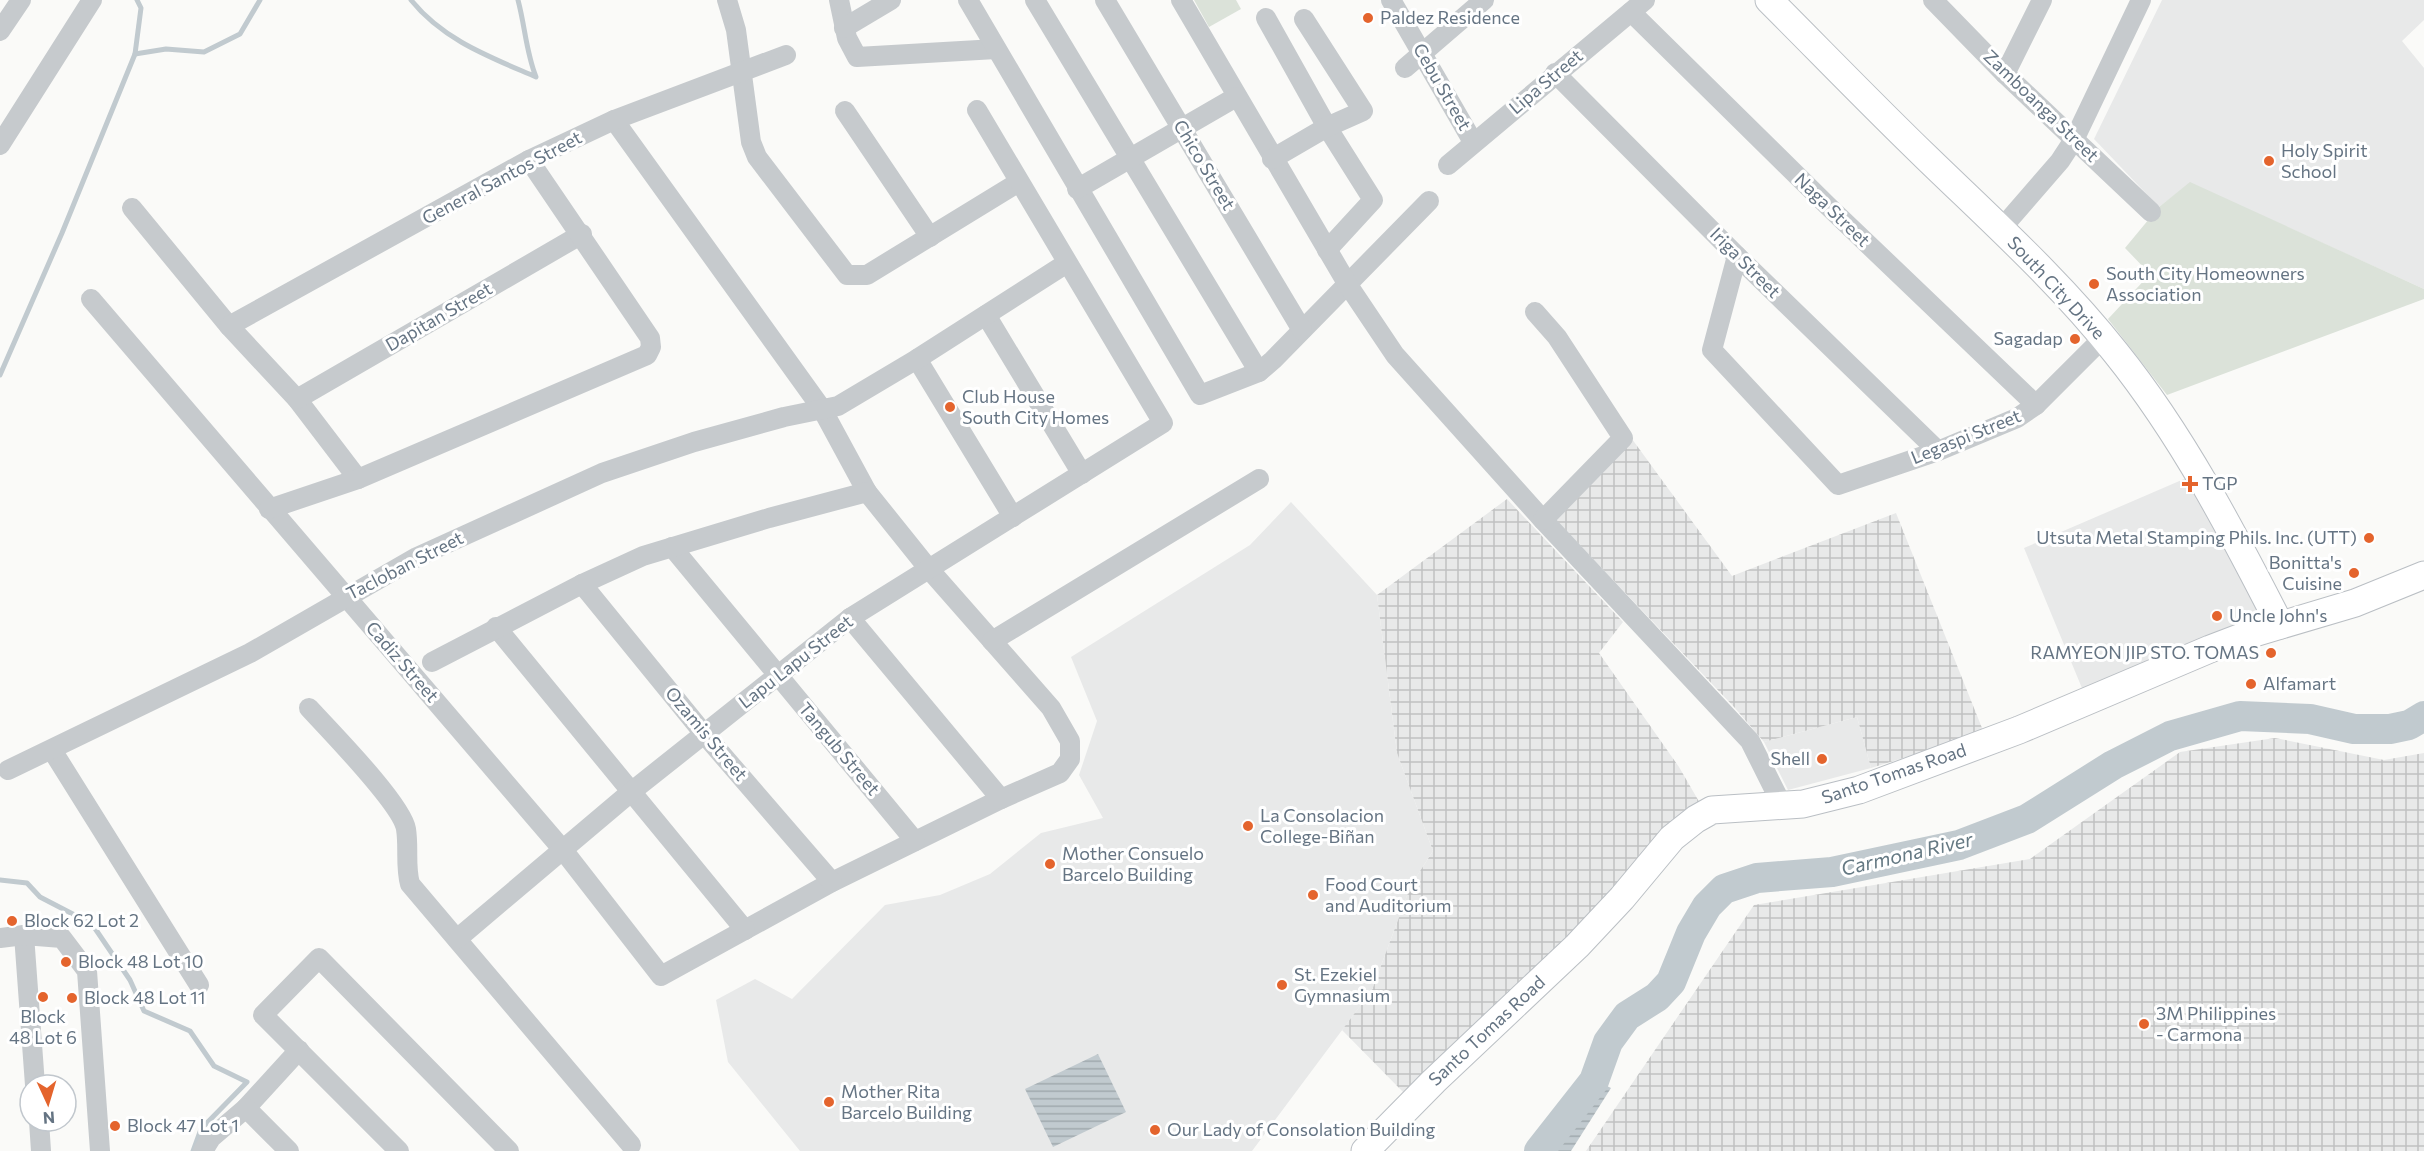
<svg xmlns="http://www.w3.org/2000/svg" width="2424" height="1151" font-family="Commissioner,sans-serif">
  <style>
    .built { fill: #e8e9e9 }
    .industrial { fill: url(#industrial-grid) }
    .green { fill: #dbe2d9 }
    .water { fill: url(#water-rules) }
    .lines { fill: none; stroke-linecap: round; stroke-linejoin: round }
    .stream { stroke: #c1cacf; stroke-width: 5 }
    .river { stroke: #c1cacf; stroke-width: 30 }
    .secondary-casing { stroke: #babfc4; stroke-width: 29 }
    .street { stroke: #c6cacd; stroke-width: 20 }
    .secondary { stroke: #fff; stroke-width: 27 }
    .poi-dot { fill: #e4642d; stroke: #fff; stroke-width: 2 }
    .labels { text-anchor: middle; stroke-width: 6; stroke-linejoin: round; paint-order: stroke }
    .poi-label { font-size: 18px; fill: #657483; stroke: #fff; text-anchor: start }
    .street-label { font-size: 18px; fill: #657483; stroke: #fff }
    .water-label { font-size: 20px; font-style: italic; fill: #657983; stroke: #fff }
  </style>
  <defs>
    <pattern id="industrial-grid" width="8" height="8" patternUnits="userSpaceOnUse" patternTransform="scale(1.5)"><rect width="8" height="8" fill="#e8e9e9"/><path d="M0 4h8M4 0v8" fill="none" stroke="#c0c1c2"/></pattern>
    <pattern id="water-rules" width="6" height="5" patternUnits="userSpaceOnUse" patternTransform="scale(1.5)"><rect width="6" height="5" fill="#c1cacf"/><path d="M0 2.5h6" fill="none" stroke="#a0a9ad"/></pattern>
  </defs>
  <rect width="100%" height="100%" fill="#fafaf8"/>
  <g class="built">
    <path d="M2162,0h262v20l-22,21 22,27v221l-234,-106 -31,24 -65,-68z"/>
    <path d="M2191,476l74,142 -181,75 -60,-145z"/>
    <path d="M1291,502l86,93 20,158 36,98 -22,34 -39,105 -120,161h-452l-72,-89 -12,-62 39,-21 37,20 93,-94 55,-10 50,-21 51,-41 62,-15 -24,-43 18,-54 -26,-64 179,-112z"/>
    <path d="M1857,717l14,51 -83,22 -24,-48z"/>
  </g>
  <g class="industrial">
    <path d="M1632,439l100,137 164,-63 88,220 -113,35 -14,-51 -93,25 -30,-35 -181,-190z"/>
    <path d="M1507,499l116,123 -24,31 80,114 22,38 -86,86 -211,202 -62,-63 30,-40 39,-105 22,-34 -36,-98 -20,-158z"/>
    <path d="M2275,738l109,22 40,-7v398h-838l168,-246 276,-46 150,-107z"/>
  </g>
  <g class="green">
    <path d="M1194,0h42l5,9 -32,18z"/>
    <path d="M2190,182l234,107v10l-257,96 -59,-76 42,-45 -25,-26 34,-41z"/>
  </g>
  <g class="water">
    <path d="M1098,1054l28,58 -73,35 -28,-58z"/>
    <path d="M1589,1077l22,11 -40,63h-45z"/>
  </g>
  <g class="lines">
    <g class="stream">
      <path d="M411,0c32,40 79,57 125,77 -10,-25 -11,-51 -18,-77"/>
      <path d="M135,54l31,-5 38,3 36,-18 20,-34"/>
      <path d="M0,375l62,-142 73,-179 6,-46 -4,-8"/>
      <path d="M0,880l27,3 13,14 52,27 38,56 14,31 46,20 24,35 33,16 -46,47 -8,22"/>
    </g>
    <path class="river" d="M1539,1151l55,-70 14,-39 19,-26 30,-19 14,-15 20,-49 16,-27 17,-17 33,-11 75,-6 127,-27 68,-26 86,-54 57,-29 70,-20 70,3 44,10h36l19,-4 15,-9"/>
    <defs>
      <g id="secondary">
        <path d="M1769,0c53,53 104,106 158,158 65,63 133,124 189,195 66,82 116,178 164,272"/>
        <path d="M1365,1151l69,-70 143,-135 45,-48 50,-60 24,-19 16,-9 91,-6 56,-14 160,-60 191,-81 34,-13 111,-33 69,-28"/>
      </g>
    </defs>
    <use href="#secondary" class="secondary-casing"/>
    <g class="street">
      <path d="M727,0l9,30 15,112 6,15 90,118h20l152,-93"/>
      <path d="M839,0l8,38 10,19 139,-8"/>
      <path d="M968,0l232,395 59,-23 14,-12 156,-159"/>
      <path d="M1035,0l224,372"/>
      <path d="M1105,0l197,330"/>
      <path d="M1181,0l167,285 47,70 148,165 207,221 32,64"/>
      <path d="M1391,0l82,142"/>
      <path d="M1933,0l72,74 146,138"/>
      <path d="M1631,12l198,195 207,198"/>
      <path d="M1266,18l61,109 46,73 -46,50"/>
      <path d="M844,28l47,-28"/>
      <path d="M0,31l21,-31"/>
      <path d="M1405,68l79,-68"/>
      <path d="M1555,73l182,183 201,195"/>
      <path d="M2005,74l37,-74"/>
      <path d="M845,111l85,126"/>
      <path d="M0,145l92,-145"/>
      <path d="M1272,159l55,-32 36,-16 -59,-92"/>
      <path d="M1448,165l197,-165"/>
      <path d="M1077,189l159,-92"/>
      <path d="M132,208l97,118 68,73 61,80"/>
      <path d="M2001,229l59,-68 15,-23 66,-138"/>
      <path d="M1737,256l-25,94 126,135 100,-34 79,-33 19,-13 68,-68"/>
      <path d="M91,299l472,551 98,126 171,-94 169,-83 59,-26 10,-14v-18l-19,-33 -123,-140 -61,-76 -45,-83 -208,-289"/>
      <path d="M1535,312l22,25 66,101 -80,82"/>
      <path d="M986,315l96,159"/>
      <path d="M229,326l300,-166 85,-40 172,-65"/>
      <path d="M917,359l96,158"/>
      <path d="M297,399l285,-165"/>
      <path d="M269,509l89,-30 289,-124 4,-8 -1,-9 -121,-178"/>
      <path d="M672,547l243,294"/>
      <path d="M582,584l123,151 127,147"/>
      <path d="M850,618l151,181"/>
      <path d="M496,627l249,303"/>
      <path d="M992,641l267,-162"/>
      <path d="M432,662l150,-78 61,-28 126,-38 98,-26"/>
      <path d="M309,708c21,23 93,96 97,121 3,19 -1,37 4,55l221,261"/>
      <path d="M52,750l147,235"/>
      <path d="M8,770l242,-117 167,-96 185,-84 92,-31 90,-25 54,-11 79,-47 150,-96"/>
      <path d="M24,935l11,150"/>
      <path d="M0,938l24,-3 38,3 25,33 13,180"/>
      <path d="M457,939l174,-147 219,-174 313,-195 -186,-313"/>
      <path d="M246,1108l53,-58"/>
      <path d="M39,1121l2,30"/>
      <path d="M203,1151l8,-13 35,-30 43,43"/>
      <path d="M399,1151l-136,-136 56,-57 190,193"/>
    </g>
    <use href="#secondary" class="secondary"/>
  </g>
  <g class="poi-dot">
    <circle cx="1368" cy="18" r="6"/>
    <circle cx="2269" cy="161" r="6"/>
    <circle cx="2094" cy="284" r="6"/>
    <circle cx="2075" cy="339" r="6"/>
    <circle cx="950" cy="407" r="6"/>
    <path d="M2187 475h6v6h6v6h-6v6h-6v-6h-6v-6h6z"/>
    <circle cx="2369" cy="538" r="6"/>
    <circle cx="2354" cy="573" r="6"/>
    <circle cx="2217" cy="616" r="6"/>
    <circle cx="2271" cy="653" r="6"/>
    <circle cx="2251" cy="684" r="6"/>
    <circle cx="1822" cy="759" r="6"/>
    <circle cx="1248" cy="826" r="6"/>
    <circle cx="1050" cy="864" r="6"/>
    <circle cx="1313" cy="895" r="6"/>
    <circle cx="12" cy="921" r="6"/>
    <circle cx="66" cy="962" r="6"/>
    <circle cx="1282" cy="985" r="6"/>
    <circle cx="43" cy="997" r="6"/>
    <circle cx="72" cy="998" r="6"/>
    <circle cx="2144" cy="1024" r="6"/>
    <circle cx="829" cy="1102" r="6"/>
    <circle cx="115" cy="1126" r="6"/>
    <circle cx="1155" cy="1130" r="6"/>
  </g>
  <g class="labels">
    <g class="poi-label">
      <text x="1380" y="24">Paldez Residence</text>
      <text x="2281" y="157">Holy Spirit<tspan x="2281" dy="21">School</tspan></text>
      <text x="2106" y="280">South City Homeowners<tspan x="2106" dy="21">Association</tspan></text>
      <text x="2063" y="345" text-anchor="end">Sagadap</text>
      <text x="962" y="403">Club House<tspan x="962" dy="21">South City Homes</tspan></text>
      <text x="2202" y="490">TGP</text>
      <text x="2357" y="544" text-anchor="end">Utsuta Metal Stamping Phils. Inc. (UTT)</text>
      <text x="2342" y="569" text-anchor="end">Bonitta's<tspan x="2342" dy="21">Cuisine</tspan></text>
      <text x="2229" y="622">Uncle John's</text>
      <text x="2259" y="659" text-anchor="end">RAMYEON JIP STO. TOMAS</text>
      <text x="2263" y="690">Alfamart</text>
      <text x="1810" y="765" text-anchor="end">Shell</text>
      <text x="1260" y="822">La Consolacion<tspan x="1260" dy="21">College-Biñan</tspan></text>
      <text x="1062" y="860">Mother Consuelo<tspan x="1062" dy="21">Barcelo Building</tspan></text>
      <text x="1325" y="891">Food Court<tspan x="1325" dy="21">and Auditorium</tspan></text>
      <text x="24" y="927">Block 62 Lot 2</text>
      <text x="78" y="968">Block 48 Lot 10</text>
      <text x="1294" y="981">St. Ezekiel<tspan x="1294" dy="21">Gymnasium</tspan></text>
      <text x="84" y="1004">Block 48 Lot 11</text>
      <text x="2156" y="1020">3M Philippines<tspan x="2156" dy="21">- Carmona</tspan></text>
      <text x="43" y="1023" text-anchor="middle">Block<tspan x="43" dy="21">48 Lot 6</tspan></text>
      <text x="841" y="1098">Mother Rita<tspan x="841" dy="21">Barcelo Building</tspan></text>
      <text x="127" y="1132">Block 47 Lot 1</text>
      <text x="1167" y="1136">Our Lady of Consolation Building</text>
    </g>
    <g class="street-label">
      <text transform="translate(1546 82) rotate(-40)" y="6">Lipa Street</text>
      <text transform="translate(1442 87) rotate(60)" y="6">Cebu Street</text>
      <text transform="translate(2041 106) rotate(44)" y="6">Zamboanga Street</text>
      <text transform="translate(1204 165) rotate(59)" y="6">Chico Street</text>
      <text transform="translate(502 178) rotate(-28)" y="6">General Santos Street</text>
      <text transform="translate(1832 210) rotate(44)" y="6">Naga Street</text>
      <text transform="translate(1745 263) rotate(45)" y="6">Iriga Street</text>
      <text transform="translate(2056 288) rotate(47)" y="6">South City Drive</text>
      <text transform="translate(439 317) rotate(-30)" y="6">Dapitan Street</text>
      <text transform="translate(1966 437) rotate(-22)" y="6">Legaspi Street</text>
      <text transform="translate(405 566) rotate(-27)" y="6">Tacloban Street</text>
      <text transform="translate(402 662) rotate(49)" y="6">Cadiz Street</text>
      <text transform="translate(796 662) rotate(-38)" y="6">Lapu Lapu Street</text>
      <text transform="translate(706 734) rotate(50)" y="6">Ozamis Street</text>
      <text transform="translate(839 749) rotate(50)" y="6">Tangub Street</text>
      <text transform="translate(1894 774) rotate(-19)" y="6">Santo Tomas Road</text>
      <text transform="translate(1487 1031) rotate(-43)" y="6">Santo Tomas Road</text>
    </g>
    <g class="water-label">
      <text transform="translate(1907 854) rotate(-13)" y="7">Carmona River</text>
    </g>
  </g>
  <g transform="translate(48 1103) rotate(176)"><circle r="28" fill="#ffffff" stroke="#c1c7cd" stroke-width="1.5"/>
  <path d="M0-4.5L10 22L0 15L-10 22Z" fill="#e4642d"/>
  <text y="-9" font-size="16" font-weight="bold" text-anchor="middle" fill="#657483">N</text>
  </g>
</svg>
